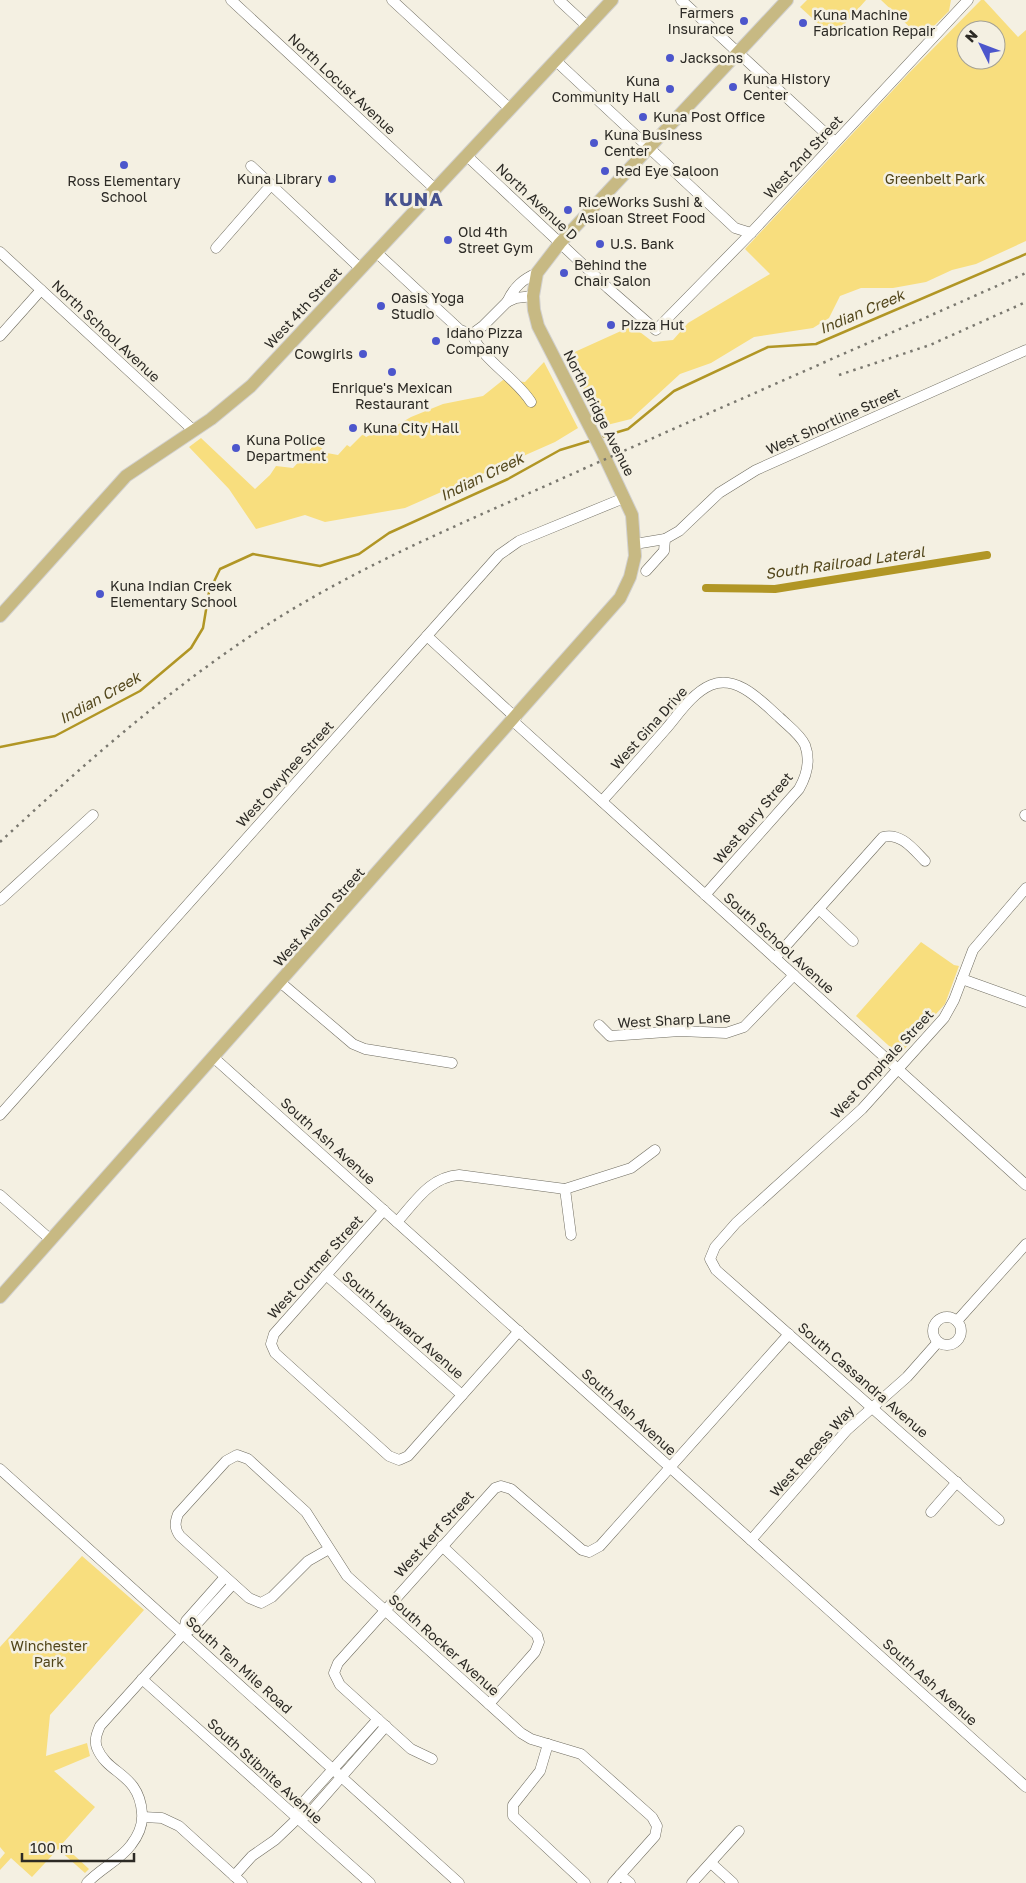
<svg xmlns="http://www.w3.org/2000/svg" width="1026" height="1883" font-family="'Golos Text',sans-serif">
  <style>
    .green { fill: #f8de7e; fill-rule: evenodd }
    .lines { fill: none; stroke-linecap: round; stroke-linejoin: round }
    .stream { stroke: #b19625; stroke-width: 2.5 }
    .canal { stroke: #b19625; stroke-width: 8 }
    .minor-casing { stroke: #6f6c60; stroke-width: 11 }
    .major-casing { stroke: #d1d0cf; stroke-width: 14 }
    .minor { stroke: #fff; stroke-width: 10 }
    .major { stroke: #c7b983; stroke-width: 12 }
    .rail { stroke: #7a786f; stroke-width: 2.5; stroke-dasharray: 2.5 5; stroke-linecap: butt }
    .poi-dot { fill: #4c56cc; stroke: #f4f0e2; stroke-width: 2 }
    .labels { text-anchor: middle; stroke-width: 5; stroke-linejoin: round; paint-order: stroke }
    .poi-label { font-size: 14px; fill: #2c2a25; stroke: #f4f0e2; text-anchor: start }
    .street-label { font-size: 14px; fill: #2c2a25; stroke: #f4f0e2 }
    .park-label { font-size: 14px; fill: #504419; stroke: #f4f0e2 }
    .water-label { font-size: 15px; font-style: italic; fill: #53471c; stroke: #f4f0e2 }
    .district-label { font-size: 19px; font-weight: bold; letter-spacing: 1px; fill: #47528f; stroke: #f4f0e2 }
  </style>
  <rect width="100%" height="100%" fill="#f4f0e2"/>
  <g class="green">
    <path d="M807,0h59l-33,37 -33,-30z"/>
    <path d="M881,0h70l-2,11 -24,24 -2,-2 -6,1z"/>
    <path d="M981,0h3l34,37 8,-7v211l-50,23 -24,6 -26,12 -33,6h-32l-21,8 -11,22 -16,10 -59,9 -43,26 -31,11 -49,45 -28,7 -6,-10 3,-11 -13,-9 -19,-41 64,-29 21,16 20,-2 15,-17 82,-49 -25,-25 163,-175zM966,30h30v30h-30z"/>
    <path d="M544,362l34,66 -23,14 -150,66 -80,14 -20,-7 -49,14 -27,-40 -40,-42 12,-9 54,51 15,-14 6,-9 17,2 23,-25 11,10 11,2 9,-10 3,2 13,-13 3,3 12,-6 4,3 29,-17 32,-13 40,-8 20,-16 22,2z"/>
    <path d="M921,942l33,23 5,1 -14,38 -46,51 -43,-39z"/>
    <path d="M82,1556l62,54 -94,105 -4,41 41,-13 3,13 -36,15 41,36 -33,37 27,25 -4,4 -27,-24 -26,28 -21,-19 -11,12v-11l5,-6 -5,-6v-200z"/>
  </g>
  <g class="lines">
    <g class="stream">
      <path d="M601,437l27,-8 46,-38 94,-44 48,-3 210,-90"/>
      <path d="M0,747l55,-11 85,-45 51,-43 12,-20 6,-36 11,-23 33,-15 67,12 39,-12 30,-21 119,-54 52,-29 33,-10"/>
    </g>
    <path class="canal" d="M706,588l69,1 212,-34"/>
    <defs>
      <g id="minor">
        <path d="M231,0l203,188"/>
        <path d="M392,0l117,108"/>
        <path d="M559,0l28,26"/>
        <path d="M681,0l154,142"/>
        <path d="M555,60l180,168 16,5"/>
        <path d="M466,155l142,133 48,42 95,-97 217,-233"/>
        <path d="M251,166l110,103"/>
        <path d="M216,248l55,-63"/>
        <path d="M0,252l193,178"/>
        <path d="M376,252l84,78 12,4"/>
        <path d="M533,296l-17,2 -9,4c7,-15 16,-23 30,-29"/>
        <path d="M472,334c10,26 43,43 59,68"/>
        <path d="M472,334l11,-8 24,-24"/>
        <path d="M0,336l41,-46"/>
        <path d="M635,544l30,-5 14,-8 40,-38 37,-23 270,-120"/>
        <path d="M646,571l18,-20 1,-12"/>
        <path d="M427,636l89,82"/>
        <path d="M513,721l513,464"/>
        <path d="M602,801c21,-23 42,-47 63,-71 13,-15 27,-37 46,-45 26,-11 51,17 68,32 9,9 21,17 26,28 6,16 2,30 -6,44l-94,106"/>
        <path d="M1025,815l1,1"/>
        <path d="M0,900l93,-85"/>
        <path d="M819,909l34,32"/>
        <path d="M775,958l108,-121c18,-5 31,13 42,24"/>
        <path d="M962,979l64,23"/>
        <path d="M280,982l73,62 12,5 87,14"/>
        <path d="M599,1025l11,11 70,-5 46,2 18,-6 50,-52"/>
        <path d="M213,1057l813,730"/>
        <path d="M0,1115l499,-560 20,-14 105,-43"/>
        <path d="M565,1189l6,46"/>
        <path d="M0,1195l51,45"/>
        <path d="M384,1210l-110,124 -3,10 4,9 114,103 10,4 9,-4 111,-125"/>
        <path d="M397,1222c19,-21 33,-45 62,-47l106,14 66,-21 24,-18"/>
        <path d="M326,1275l136,120"/>
        <circle cx="947" cy="1331" r="14"/>
        <path d="M957,1321l69,-77"/>
        <path d="M0,1469l459,414"/>
        <path d="M931,1512l26,-30"/>
        <path d="M999,1520l-283,-250 -6,-11 5,-12 21,-24 126,-114 82,-91 10,-18 19,-50 53,-62"/>
        <path d="M751,1540l96,-110 60,-53 31,-35"/>
        <path d="M442,1546l95,89 2,7 -4,10 -46,52"/>
        <path d="M329,1549l-21,12 -36,36 -11,6 -12,-5 -69,-62c-6,-8 -5,-14 -2,-22l48,-53 11,-6 11,4 58,53 41,64 174,157 10,6 50,15 71,63 5,9 -2,10 -42,47"/>
        <path d="M225,1577l-39,44 -3,13 10,-6 40,-44"/>
        <path d="M142,1679l228,204"/>
        <path d="M548,1744l-8,27 -27,34v11l72,67"/>
        <path d="M432,1759l-21,-10 -71,-64 -6,-12 4,-10 157,-175 6,-2 10,3 71,61 7,2 11,-6 189,-212"/>
        <path d="M143,1817l19,1 17,8 63,57"/>
        <path d="M298,1818l1,-11 79,-88"/>
        <path d="M711,1863l22,20"/>
        <path d="M620,1875l10,8"/>
        <path d="M234,1876l18,-20 23,-16 23,-22 10,-3 78,-89"/>
        <path d="M87,1883c13,-14 33,-23 44,-38 7,-9 12,-21 11,-32 -3,-40 -34,-38 -45,-65 -3,-8 0,-15 3,-22l83,-92"/>
        <path d="M692,1883l47,-52"/>
      </g>
      <g id="major">
        <path d="M0,616l126,-140 85,-57 40,-33 361,-386"/>
        <path d="M0,1297l620,-699 10,-21 5,-21 -3,-41 -31,-66 -63,-123 -4,-16 -1,-14 4,-23 23,-30 227,-243"/>
      </g>
    </defs>
    <use href="#minor" class="minor-casing"/>
    <use href="#major" class="major-casing"/>
    <use href="#minor" class="minor"/>
    <use href="#major" class="major"/>
    <g class="rail">
      <path d="M839,375l91,-30 96,-43"/>
      <path d="M0,842c85,-79 170,-154 267,-217 98,-63 208,-107 314,-155 148,-66 297,-131 445,-197"/>
    </g>
  </g>
  <g class="poi-dot">
    <circle cx="744" cy="21" r="5"/>
    <circle cx="803" cy="23" r="5"/>
    <circle cx="670" cy="58" r="5"/>
    <circle cx="733" cy="87" r="5"/>
    <circle cx="670" cy="89" r="5"/>
    <circle cx="643" cy="117" r="5"/>
    <circle cx="594" cy="143" r="5"/>
    <circle cx="124" cy="165" r="5"/>
    <circle cx="605" cy="171" r="5"/>
    <circle cx="332" cy="179" r="5"/>
    <circle cx="568" cy="210" r="5"/>
    <circle cx="448" cy="240" r="5"/>
    <circle cx="600" cy="244" r="5"/>
    <circle cx="564" cy="273" r="5"/>
    <circle cx="381" cy="306" r="5"/>
    <circle cx="611" cy="325" r="5"/>
    <circle cx="436" cy="341" r="5"/>
    <circle cx="363" cy="354" r="5"/>
    <circle cx="392" cy="372" r="5"/>
    <circle cx="353" cy="428" r="5"/>
    <circle cx="236" cy="448" r="5"/>
    <circle cx="100" cy="594" r="5"/>
  </g>
  <g class="labels">
    <g class="poi-label">
      <text x="734" y="18" text-anchor="end">Farmers<tspan x="734" dy="16">Insurance</tspan></text>
      <text x="813" y="20">Kuna Machine<tspan x="813" dy="16">Fabrication Repair</tspan></text>
      <text x="680" y="63">Jacksons</text>
      <text x="743" y="84">Kuna History<tspan x="743" dy="16">Center</tspan></text>
      <text x="660" y="86" text-anchor="end">Kuna<tspan x="660" dy="16">Community Hall</tspan></text>
      <text x="653" y="122">Kuna Post Office</text>
      <text x="604" y="140">Kuna Business<tspan x="604" dy="16">Center</tspan></text>
      <text x="615" y="176">Red Eye Saloon</text>
      <text x="322" y="184" text-anchor="end">Kuna Library</text>
      <text x="124" y="186" text-anchor="middle">Ross Elementary<tspan x="124" dy="16">School</tspan></text>
      <text x="578" y="207">RiceWorks Sushi &amp;<tspan x="578" dy="16">Asioan Street Food</tspan></text>
      <text x="458" y="237">Old 4th<tspan x="458" dy="16">Street Gym</tspan></text>
      <text x="610" y="249">U.S. Bank</text>
      <text x="574" y="270">Behind the<tspan x="574" dy="16">Chair Salon</tspan></text>
      <text x="391" y="303">Oasis Yoga<tspan x="391" dy="16">Studio</tspan></text>
      <text x="621" y="330">Pizza Hut</text>
      <text x="446" y="338">Idaho Pizza<tspan x="446" dy="16">Company</tspan></text>
      <text x="353" y="359" text-anchor="end">Cowgirls</text>
      <text x="392" y="393" text-anchor="middle">Enrique's Mexican<tspan x="392" dy="16">Restaurant</tspan></text>
      <text x="363" y="433">Kuna City Hall</text>
      <text x="246" y="445">Kuna Police<tspan x="246" dy="16">Department</tspan></text>
      <text x="110" y="591">Kuna Indian Creek<tspan x="110" dy="16">Elementary School</tspan></text>
    </g>
    <g class="street-label">
      <text transform="translate(342 84) rotate(43)" y="5">North Locust Avenue</text>
      <text transform="translate(803 157) rotate(-47)" y="5">West 2nd Street</text>
      <text transform="translate(537 202) rotate(43)" y="5">North Avenue D</text>
      <text transform="translate(303 308) rotate(-47)" y="5">West 4th Street</text>
      <text transform="translate(106 331) rotate(43)" y="5">North School Avenue</text>
      <text transform="translate(599 413) rotate(63)" y="5">North Bridge Avenue</text>
      <text transform="translate(833 421) rotate(-24)" y="5">West Shortline Street</text>
      <text transform="translate(649 728) rotate(-48)" y="5">West Gina Drive</text>
      <text transform="translate(285 774) rotate(-48)" y="5">West Owyhee Street</text>
      <text transform="translate(753 818) rotate(-50)" y="5">West Bury Street</text>
      <text transform="translate(319 917) rotate(-48)" y="5">West Avalon Street</text>
      <text transform="translate(779 943) rotate(42)" y="5">South School Avenue</text>
      <text transform="translate(674 1020) rotate(-3)" y="5">West Sharp Lane</text>
      <text transform="translate(882 1064) rotate(-47)" y="5">West Omphale Street</text>
      <text transform="translate(328 1141) rotate(42)" y="5">South Ash Avenue</text>
      <text transform="translate(315 1267) rotate(-48)" y="5">West Curtner Street</text>
      <text transform="translate(403 1325) rotate(41)" y="5">South Hayward Avenue</text>
      <text transform="translate(863 1380) rotate(41)" y="5">South Cassandra Avenue</text>
      <text transform="translate(629 1412) rotate(42)" y="5">South Ash Avenue</text>
      <text transform="translate(812 1451) rotate(-48)" y="5">West Recess Way</text>
      <text transform="translate(434 1534) rotate(-48)" y="5">West Kerf Street</text>
      <text transform="translate(444 1645) rotate(42)" y="5">South Rocker Avenue</text>
      <text transform="translate(239 1665) rotate(42)" y="5">South Ten Mile Road</text>
      <text transform="translate(930 1682) rotate(42)" y="5">South Ash Avenue</text>
      <text transform="translate(265 1771) rotate(42)" y="5">South Stibnite Avenue</text>
    </g>
    <g class="park-label">
      <text x="935" y="184">Greenbelt Park</text>
      <text x="49" y="1651">Winchester<tspan x="49" dy="16">Park</tspan></text>
    </g>
    <g class="water-label">
      <text transform="translate(862 312) rotate(-23)" y="5">Indian Creek</text>
      <text transform="translate(482 477) rotate(-26)" y="5">Indian Creek</text>
      <text transform="translate(845 563) rotate(-8)" y="5">South Railroad Lateral</text>
      <text transform="translate(100 698) rotate(-29)" y="5">Indian Creek</text>
    </g>
    <g class="district-label">
      <text x="414" y="206">KUNA</text>
    </g>
  </g>
  <g transform="translate(981 45) rotate(312)"><circle r="24" fill="#f4f0e2" stroke="#a4a196"/>
  <path d="M0-4L9 19L0 12L-9 19Z" fill="#4c56cc"/>
  <text y="-8" font-size="14" font-weight="bold" text-anchor="middle" fill="#2c2a25">N</text>
  </g>
  <path d="M22 1853v8h112v-8" fill="none" stroke="#2c2a25" stroke-width="2.5"/>
  <text x="30" y="1853" font-size="15" fill="#2c2a25" stroke="#f4f0e2" stroke-width="4" paint-order="stroke">100 m</text>
</svg>
